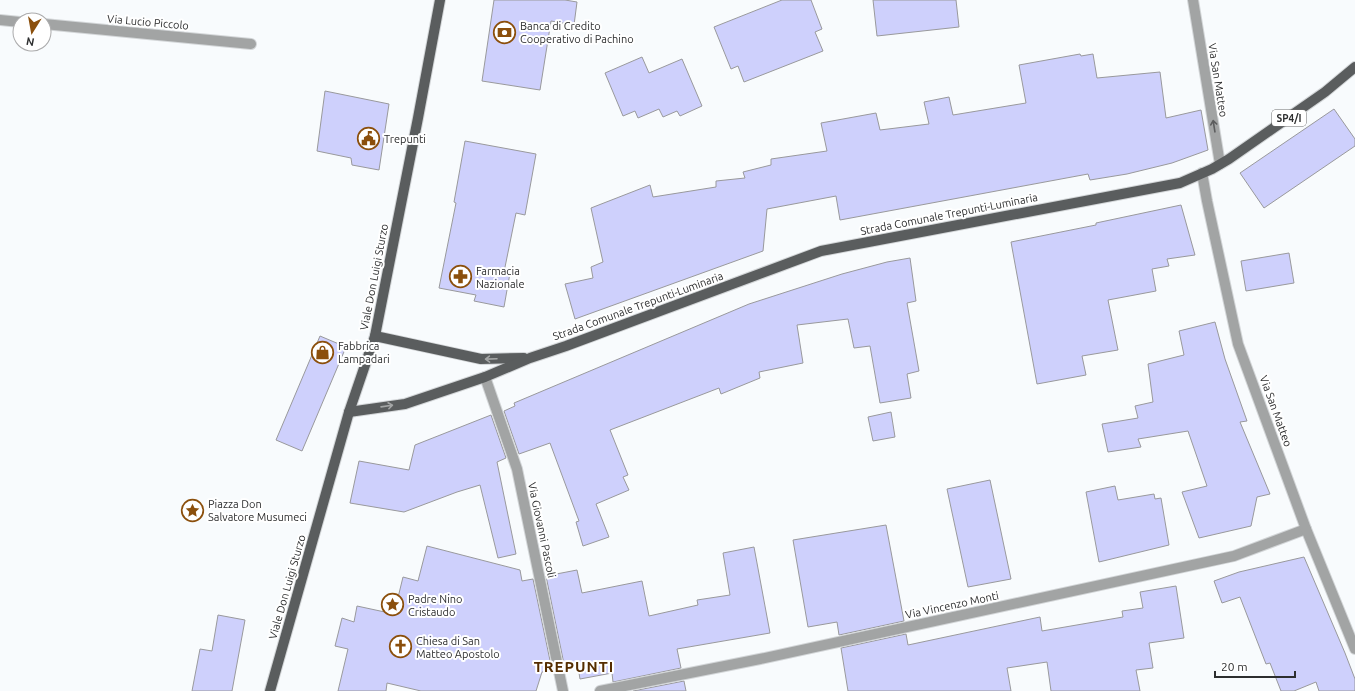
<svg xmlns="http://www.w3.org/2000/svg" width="1355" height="691" font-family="Ubuntu,sans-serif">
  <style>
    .building { fill: #ced0fc; stroke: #99999c }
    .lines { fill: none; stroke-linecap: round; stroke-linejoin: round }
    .minor-casing { stroke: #d3d6d8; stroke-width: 12 }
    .tertiary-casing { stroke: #d3d6d8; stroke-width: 12 }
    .primary-casing { stroke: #d3d6d8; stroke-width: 12 }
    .minor { stroke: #a2a4a4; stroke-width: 10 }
    .tertiary { stroke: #a2a4a4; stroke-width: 10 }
    .primary { stroke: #5a5d5e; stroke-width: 10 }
    .oneway { stroke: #5c5d5e }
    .oneway2 { stroke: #a4a6a6 }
    .labels { text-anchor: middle; stroke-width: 4; stroke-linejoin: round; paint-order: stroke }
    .shield { fill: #fff; stroke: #6c6d6d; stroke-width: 1 }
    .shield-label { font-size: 10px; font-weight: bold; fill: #2d2e2f }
    .street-label { font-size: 11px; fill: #2d2e2f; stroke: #fff }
    .poi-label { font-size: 11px; fill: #2d2e2f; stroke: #fff; text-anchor: start }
    .district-label { font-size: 15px; font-weight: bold; letter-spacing: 1px; fill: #552d00; stroke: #fff }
  </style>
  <rect width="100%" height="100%" fill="#f8fbfd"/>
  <g class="building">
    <path d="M494,0h71l12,2 -3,23 -23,-4 -11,69 -58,-9z"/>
    <path d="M782,0h29l11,29 -7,3 8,19 -79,31 -6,-16 -7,3 -17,-42z"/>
    <path d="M873,0h83l3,27 -82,9z"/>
    <path d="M1080,54l1,2 12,-2 4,24 63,-6 6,46 35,-8 7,40 -36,13 -45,11 -37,6 -2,-6 -248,46 -4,-24 -69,13 -4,42 -188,68 -10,-35 28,-6 -2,-11 12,-5 -12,-54 59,-23 3,12 63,-10v-6l29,-3 -2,-6 28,-7v-6l56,-8 -6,-28 55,-10 4,17 49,-6 -5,-22 25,-5 4,18 73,-12 -7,-38z"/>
    <path d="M642,57l7,16 33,-14 20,47 -22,10 -3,-5 -14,6 -4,-8 -21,9 -3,-7 -12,5 -18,-43z"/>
    <path d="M325,91l64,13 -10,66 -27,-5 -1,-7 -34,-7z"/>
    <path d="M1334,109l21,30v7l-91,62 -24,-35z"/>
    <path d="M465,141l71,13 -11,61 -9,-2 -12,59 6,1 -6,34 -30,-6 2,-6 -37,-7 17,-85 -2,-1z"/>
    <path d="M1181,205l14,50 -28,4 2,7 -17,3 4,22 -48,9 10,50 -36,6 4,19 -49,9 -26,-142 85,-17v-2z"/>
    <path d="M1289,253l5,30 -48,8 -5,-30z"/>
    <path d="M910,258l6,43 -9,2 12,68 -12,3 4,24 -31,5 -10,-57 -16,2 -6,-29 -51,6 6,38 -44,9 1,6 -39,16 -2,-6 -109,42 18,45 -5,2 6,13 -33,14 13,33 -26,9 -7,-24 3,-1 -29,-78 -31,11 -15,-43 11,-5 -1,-3 235,-99 93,-30 45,-12z"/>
    <path d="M1215,322l10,37 22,62 -7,1 30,72 -13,3 -6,29 -52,12 -17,-46 25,-6 -19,-55 -50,8 3,8 -33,5 -6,-28 36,-6 -3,-12 18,-4 -5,-38 36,-9 -5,-24z"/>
    <path d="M320,336l26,11 -44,104 -26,-11z"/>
    <path d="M891,412l4,25 -22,4 -5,-24z"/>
    <path d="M491,415l15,43 -9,4 19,92 -18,4 -18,-73 -23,7 -53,20 -54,-9 9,-42 50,9 6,-25z"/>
    <path d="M990,480l21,99 -43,8 -21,-98z"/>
    <path d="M1115,486l3,14 36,-6 1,5 6,-1 8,47 -70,17 -13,-70z"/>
    <path d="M886,525l18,96 -65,14 -2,-13 -29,5 -15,-87z"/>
    <path d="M427,546l93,24 2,11 11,-2 19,91 -10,2 -6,19h-115l-34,-8 -1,8h-48l10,-42 -13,-3 7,-28 12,4 3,-16 37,8 9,-37 15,4z"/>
    <path d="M754,547l16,86 -93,16 4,19 -68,14 -1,-9 -32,6 -2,-12 -13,2 -19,-93 31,-6 5,23 60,-12 7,35 49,-11 -1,-5 33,-5 -7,-42z"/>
    <path d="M1304,557l41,96 10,26v12h-36l-3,-9 -22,9h-13l-11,-28 -4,1 -26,-67 -18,6 -8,-22 25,-9z"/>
    <path d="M1176,586l8,52 -35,5 4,25 -17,2 4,21h-89l-4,-29 -40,6 4,23h-163l-7,-43 65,-14 2,11 132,-28 2,14 81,-14 -1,-6 21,-3 -3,-16z"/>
    <path d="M218,615l27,5 -13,71h-40l8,-42 12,2z"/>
    <path d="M684,681l2,10h-53z"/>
  </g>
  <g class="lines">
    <defs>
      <g id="minor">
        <path d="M1193,0l27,164"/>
        <path d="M0,20l20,2"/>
        <path d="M44,24l207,20"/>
        <path d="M485,377l32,92 46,222"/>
        <path d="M600,691l160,-32 474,-103 72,-27"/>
      </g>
      <path id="tertiary" d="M1202,173l5,28 31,143 68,185 49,120"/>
      <g id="primary">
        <path d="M375,336l106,23 43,-1"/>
        <path d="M349,412l56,-8 80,-27 45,-19 36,-12 255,-95 359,-68 32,-14 17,-10 96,-67 30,-25"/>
        <path d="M270,691l79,-279 26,-76 43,-218 22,-118"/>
      </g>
    </defs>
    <use href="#minor" class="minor-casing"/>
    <use href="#tertiary" class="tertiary-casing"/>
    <use href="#primary" class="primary-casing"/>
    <use href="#minor" class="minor"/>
    <use href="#tertiary" class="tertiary"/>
    <use href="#primary" class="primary"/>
  </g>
  <defs><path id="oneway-shaft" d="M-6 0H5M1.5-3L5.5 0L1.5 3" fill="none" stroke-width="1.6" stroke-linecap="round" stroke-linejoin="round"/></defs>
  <use class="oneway" href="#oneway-shaft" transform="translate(1214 126) rotate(-99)"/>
  <g class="oneway2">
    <use href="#oneway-shaft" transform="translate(491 359) rotate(178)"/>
    <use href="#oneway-shaft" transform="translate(387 406) rotate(-8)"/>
  </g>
  <defs>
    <symbol id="bank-ring" viewBox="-11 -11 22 22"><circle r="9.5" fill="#fff" stroke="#8b4f0c" stroke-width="1.5"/><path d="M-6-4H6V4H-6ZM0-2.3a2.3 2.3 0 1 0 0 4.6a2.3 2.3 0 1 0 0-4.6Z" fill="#8b4f0c"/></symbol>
    <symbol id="civic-ring" viewBox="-11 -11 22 22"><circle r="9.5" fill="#fff" stroke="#8b4f0c" stroke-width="1.5"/><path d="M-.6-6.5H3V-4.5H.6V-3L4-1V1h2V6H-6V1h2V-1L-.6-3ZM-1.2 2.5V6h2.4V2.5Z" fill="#8b4f0c"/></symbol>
    <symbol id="pharmacy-ring" viewBox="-11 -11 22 22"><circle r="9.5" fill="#fff" stroke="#8b4f0c" stroke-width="1.5"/><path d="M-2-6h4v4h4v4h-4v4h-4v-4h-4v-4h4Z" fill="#8b4f0c"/></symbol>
    <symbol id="shop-ring" viewBox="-11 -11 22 22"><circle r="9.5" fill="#fff" stroke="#8b4f0c" stroke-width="1.5"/><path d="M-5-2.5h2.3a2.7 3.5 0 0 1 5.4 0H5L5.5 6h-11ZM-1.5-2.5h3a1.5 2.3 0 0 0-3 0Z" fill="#8b4f0c"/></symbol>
    <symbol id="sight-ring" viewBox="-11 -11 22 22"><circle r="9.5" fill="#fff" stroke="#8b4f0c" stroke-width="1.5"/><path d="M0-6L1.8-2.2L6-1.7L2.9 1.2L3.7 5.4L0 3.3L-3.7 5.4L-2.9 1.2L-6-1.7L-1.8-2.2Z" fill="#8b4f0c"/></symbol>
    <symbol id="church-ring" viewBox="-11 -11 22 22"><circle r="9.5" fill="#fff" stroke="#8b4f0c" stroke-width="1.5"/><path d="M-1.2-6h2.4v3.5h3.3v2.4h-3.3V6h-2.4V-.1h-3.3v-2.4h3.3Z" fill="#8b4f0c"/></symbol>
  </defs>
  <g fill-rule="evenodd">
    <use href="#bank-ring" x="492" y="20" width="25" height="25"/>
    <use href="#civic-ring" x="356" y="126" width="25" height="25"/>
    <use href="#pharmacy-ring" x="448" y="264" width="25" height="25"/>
    <use href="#shop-ring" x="310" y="340" width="25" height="25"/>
    <use href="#sight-ring" x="180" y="498" width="25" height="25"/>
    <use href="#sight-ring" x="380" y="592" width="25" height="25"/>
    <use href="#church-ring" x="388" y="634" width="25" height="25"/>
  </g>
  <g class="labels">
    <rect class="shield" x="1272" y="110" width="34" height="16" rx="3"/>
    <g class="shield-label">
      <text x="1289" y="122">SP4/I</text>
    </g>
    <g class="street-label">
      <text transform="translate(148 22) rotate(5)" y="4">Via Lucio Piccolo</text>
      <text transform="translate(1218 80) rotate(81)" y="4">Via San Matteo</text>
      <text transform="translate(949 214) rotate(-11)" y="4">Strada Comunale Trepunti-Luminaria</text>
      <text transform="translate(374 277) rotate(-79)" y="4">Viale Don Luigi Sturzo</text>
      <text transform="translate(638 306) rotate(-20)" y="4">Strada Comunale Trepunti-Luminaria</text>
      <text transform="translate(1276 411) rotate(70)" y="4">Via San Matteo</text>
      <text transform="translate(542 530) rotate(78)" y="4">Via Giovanni Pascoli</text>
      <text transform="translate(287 587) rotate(-74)" y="4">Viale Don Luigi Sturzo</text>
      <text transform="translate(952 605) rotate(-12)" y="4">Via Vincenzo Monti</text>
    </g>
    <g class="poi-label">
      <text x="520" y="30">Banca di Credito<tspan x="520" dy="13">Cooperativo di Pachino</tspan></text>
      <text x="384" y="143">Trepunti</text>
      <text x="476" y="275">Farmacia<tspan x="476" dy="13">Nazionale</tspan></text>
      <text x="338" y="350">Fabbrica<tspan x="338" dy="13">Lampadari</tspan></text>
      <text x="208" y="508">Piazza Don<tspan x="208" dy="13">Salvatore Musumeci</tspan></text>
      <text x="408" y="603">Padre Nino<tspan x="408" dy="13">Cristaudo</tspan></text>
      <text x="416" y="645">Chiesa di San<tspan x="416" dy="13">Matteo Apostolo</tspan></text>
    </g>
    <g class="district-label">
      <text x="574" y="672">TREPUNTI</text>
    </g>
  </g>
  <g transform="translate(32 32) rotate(191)"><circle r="19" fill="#ffffff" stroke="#ababac"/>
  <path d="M0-3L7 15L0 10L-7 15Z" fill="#8b4f0c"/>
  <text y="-6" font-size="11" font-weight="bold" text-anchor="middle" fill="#2d2e2f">N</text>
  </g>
  <path d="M1215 671v6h80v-6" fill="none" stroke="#2d2e2f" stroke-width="2"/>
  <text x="1221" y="671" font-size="12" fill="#2d2e2f" stroke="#ffffff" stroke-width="3" paint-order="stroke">20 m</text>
</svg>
